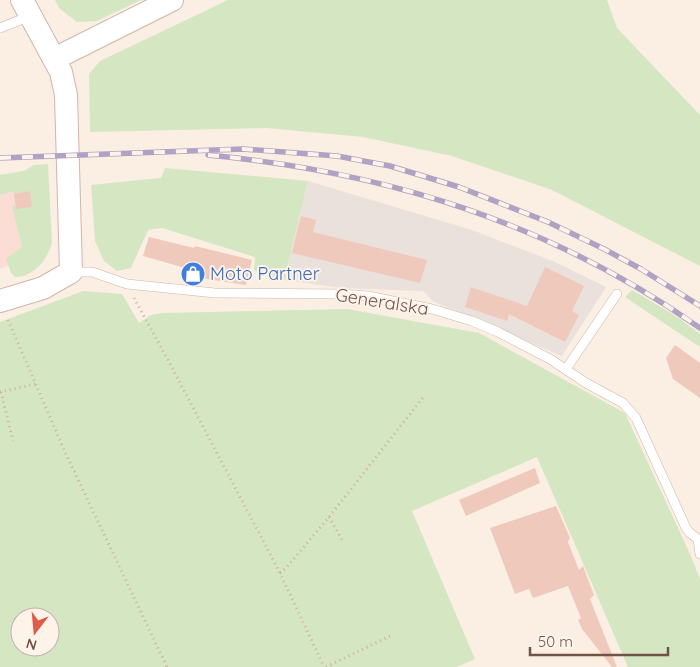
<svg xmlns="http://www.w3.org/2000/svg" width="700" height="667" font-family="Quicksand,sans-serif">
  <style>
    .commercial { fill: #fbddd6 }
    .industrial { fill: #eae1dd }
    .green { fill: #d5e7c2; fill-rule: evenodd }
    .building { fill: #efc9bb }
    .lines { fill: none; stroke-linecap: round; stroke-linejoin: round }
    .lane-casing { stroke: #cdb7ac; stroke-width: 10 }
    .secondary-casing { stroke: #d0b6aa; stroke-width: 24 }
    .path { stroke: #d3ad9f; stroke-width: 3; stroke-dasharray: 1 4; stroke-linecap: butt }
    .lane { stroke: #fff; stroke-width: 9 }
    .secondary { stroke: #fff; stroke-width: 22 }
    .rail-casing { stroke: #b0a2c3; stroke-width: 5.5 }
    .rail { stroke: #fef3e8; stroke-width: 4; stroke-dasharray: 11; stroke-linecap: butt }
    .labels { text-anchor: middle; stroke-width: 4; stroke-linejoin: round; paint-order: stroke }
    .shop-label { font-size: 18px; fill: #366cbe; stroke: #fef3e8; text-anchor: start }
    .street-label { font-size: 18px; fill: #71534a; stroke: #fef3e8 }
  </style>
  <rect width="100%" height="100%" fill="#fbeee2"/>
  <path class="commercial" d="M34,165l10,86 -44,18v-94l24,-4z"/>
  <path class="industrial" d="M308,181l164,49 83,32 51,25 -44,69 -128,-54 -11,-11 -81,-3 -58,-8z"/>
  <g class="green">
    <path d="M55,0h86l-44,21 -20,1 -18,-14z"/>
    <path d="M228,0h379l10,28 83,87v151l-148,-76 -100,-34 -89,-19 -96,-9 -177,4 -1,-58 11,-13z"/>
    <path d="M48,164l4,79c-5,17 -18,34 -37,34l-4,-4 -5,-14 16,-12 -10,-40 3,-3 1,5 14,-18 -16,3 -1,-3 -13,4v-20l24,-4 10,-6z"/>
    <path d="M165,168l143,13 -24,99 -30,-10 1,-13 -93,-29 -14,2 -17,38 -14,3 -13,-10 -9,-20 -4,-56 70,-7z"/>
    <path d="M632,290l47,28 21,16v13l-75,-50z"/>
    <path d="M83,291l39,3 17,29 12,-8 11,-2 185,-4 132,24 146,80 65,141 10,25v88h-72l-91,-210 -125,54 63,148 -18,8h-457v-345zM20,617h30v30h-30z"/>
  </g>
  <g class="building">
    <path d="M30,191l2,16 -16,2 -2,-15z"/>
    <path d="M301,216l15,4 -3,12 114,28 -7,23 -128,-30z"/>
    <path d="M149,237l45,11 1,-2 57,14 -6,25 -58,-9 1,-7 -46,-13z"/>
    <path d="M545,267l39,19 -12,25 7,4 -14,27 -56,-28 -2,7 -42,-14 6,-20 56,19z"/>
    <path d="M675,345l25,18v35l-27,-19 -7,-21z"/>
    <path d="M535,468l5,15 -74,33 -7,-16z"/>
    <path d="M556,506l14,32 -2,4 11,28 4,-4 11,29 -4,4 27,68h-5l-30,-38 -4,-9 3,-2 -13,-32 -35,12 -4,-9 -14,5 -25,-66z"/>
  </g>
  <g class="lines">
    <defs>
      <g id="lane">
        <path d="M0,28l30,-12"/>
        <path d="M71,272h21l35,12 88,9 126,1 27,2 64,13 40,12 26,11 52,27 36,24 37,20 13,15 50,110 4,5 8,6 2,15"/>
        <path d="M566,369l51,-75"/>
      </g>
      <g id="secondary">
        <path d="M54,59l118,-59"/>
        <path d="M0,301l43,-13 28,-16 -5,-177 -5,-23 -39,-72"/>
      </g>
    </defs>
    <use href="#lane" class="lane-casing"/>
    <use href="#secondary" class="secondary-casing"/>
    <g class="path">
      <path d="M134,298l34,62 112,213 44,94"/>
      <path d="M8,320l57,132 102,215"/>
      <path d="M0,392l35,-8"/>
      <path d="M1,392l12,49"/>
      <path d="M329,517l15,26"/>
      <path d="M280,573l6,-5 43,-51 96,-122"/>
      <path d="M326,667l66,-32"/>
    </g>
    <use href="#lane" class="lane"/>
    <use href="#secondary" class="secondary"/>
    <defs>
      <g id="rail">
        <path d="M208,155c180,17 344,69 492,173"/>
        <path d="M0,158l243,-9 94,7 53,10 69,21 89,35 56,27 37,20 59,37"/>
      </g>
    </defs>
    <use href="#rail" class="rail-casing"/>
    <use href="#rail" class="rail"/>
  </g>
  <defs>
    <symbol id="shop-disc" viewBox="-11 -11 22 22"><circle r="9.5" fill="#3f7fe0" stroke="#fef3e8"/><path d="M-5-2.5h2.3a2.7 3.5 0 0 1 5.4 0H5L5.5 6h-11ZM-1.5-2.5h3a1.5 2.3 0 0 0-3 0Z" fill="#fff"/></symbol>
  </defs>
  <g fill-rule="evenodd">
    <use href="#shop-disc" x="179" y="260" width="28" height="28"/>
  </g>
  <g class="labels">
    <g class="shop-label">
      <text x="210" y="280">Moto Partner</text>
    </g>
    <g class="street-label">
      <text transform="translate(382 302) rotate(9)" y="6">Generalska</text>
    </g>
  </g>
  <g transform="translate(35 632) rotate(196)"><circle r="24" fill="#fef3e8" stroke="#c6b3a9"/>
  <path d="M0-4L9 19L0 12L-9 19Z" fill="#df5c4d"/>
  <text y="-8" font-size="14" font-weight="bold" text-anchor="middle" fill="#71534a">N</text>
  </g>
  <path d="M530 647v8h138v-8" fill="none" stroke="#71534a" stroke-width="2.5"/>
  <text x="538" y="647" font-size="15" fill="#71534a" stroke="#fef3e8" stroke-width="4" paint-order="stroke">50 m</text>
</svg>
